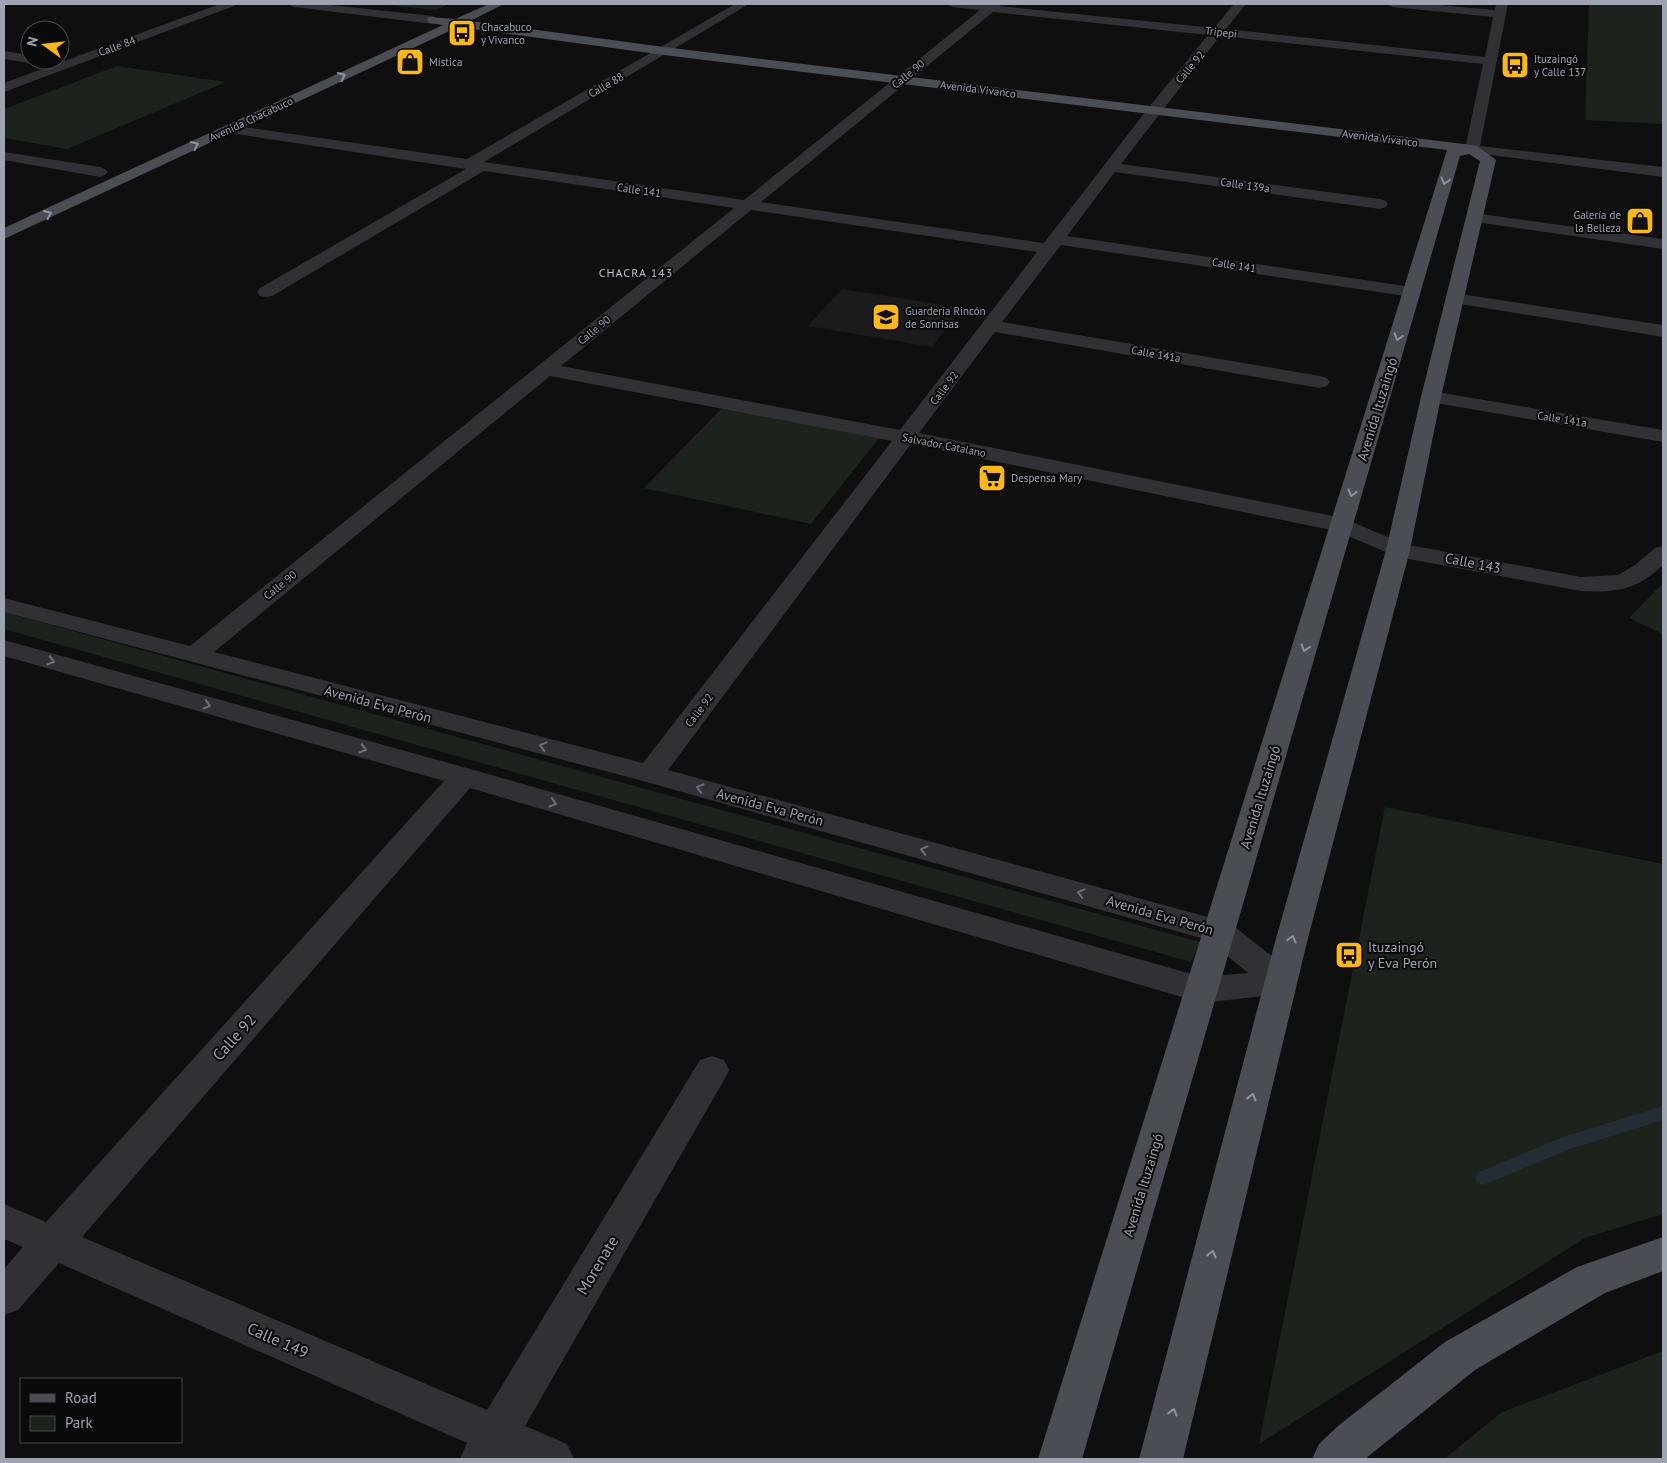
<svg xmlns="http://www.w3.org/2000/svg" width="1667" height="1463" font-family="'PT Sans',sans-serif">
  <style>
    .built { fill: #1b1b1d }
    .green { fill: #1b231c }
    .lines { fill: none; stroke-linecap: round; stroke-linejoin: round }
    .stream { fill: #252d34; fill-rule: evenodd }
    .minor { fill: #303035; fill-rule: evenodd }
    .major { fill: #4b4d55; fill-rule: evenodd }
    .oneway { stroke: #8e939f }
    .oneway2 { stroke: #6d707a }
    .labels { text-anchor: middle; stroke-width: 4; stroke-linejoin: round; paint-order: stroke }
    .far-poi-label { font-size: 11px; fill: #9fa4b2; stroke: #0a0a0b; text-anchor: start }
    .far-street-label { font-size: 11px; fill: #9fa4b2; stroke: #0a0a0b }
    .far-neighbourhood-label { font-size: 12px; letter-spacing: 1px; fill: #c0c3ce; stroke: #0a0a0b }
    .street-label { font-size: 14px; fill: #9fa4b2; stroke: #0a0a0b }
    .poi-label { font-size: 14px; fill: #9fa4b2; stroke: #0a0a0b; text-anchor: start }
    .near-street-label { font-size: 16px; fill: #9fa4b2; stroke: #0a0a0b }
  </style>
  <rect width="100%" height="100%" fill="#0f0f10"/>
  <path class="built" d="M842,289l120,19 -30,39 -124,-21z"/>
  <g class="green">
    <path d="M379,4h71l-15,6z"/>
    <path d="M1589,4h74v120l-78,-4z"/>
    <path d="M117,66l109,16 -159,67 -63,-11v-29z"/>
    <path d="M723,407l156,31 -68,86 -167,-36z"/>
    <path d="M1663,583v51l-34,-16z"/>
    <path d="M4,612l1196,330 -9,20 -1187,-333z"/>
    <path d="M1385,807l278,57v350l-78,24 -326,206z"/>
    <path d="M1663,1351v108h-219l58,-47z"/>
  </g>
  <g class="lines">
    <path class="stream" d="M1663,1106v14l-90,28 -90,37 -6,-2 -2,-5 2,-5 86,-36z"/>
    <g class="minor">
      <path d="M220,4h16l-2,2 -230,86v-9z"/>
      <path d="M288,4h34l111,12 6,4 -6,4 -139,-17z"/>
      <path d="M735,4h14l-265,158 260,38 236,-190 -28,-3 -6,-3h55l-1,2 214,22 20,-24h12l-20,25 259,28 8,-40 -101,-10 -6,-3h41l68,6 1,-6h12l-28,142 183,21v10l-196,-25 -2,-3 18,-85 -263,-28 -99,128 259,35 6,2 2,3 -2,3 -6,2 -265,-37 -48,64 345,51 6,1 3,4 -3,4 -6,1 -351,-52 -59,77 318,54 7,2 3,4 -3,4 -7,2 -325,-56 -76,101 424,85 61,26 177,33 37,-2 17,-10 20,-17 8,-2v19c-26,25 -47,28 -82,26l-183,-34 -62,-26 -425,-87 -243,326 562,153 63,50 4,9 -4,9 -12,3 -79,9 -732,-215 -388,449 405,173 213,-350 12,-4 12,4 5,10 -5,10 -199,346 42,18 7,15h-114l7,-16 -408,-180 -41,47 -14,5v-46l19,-22 -19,-8v-35l42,18 398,-441 -440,-125v-16l470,130 728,207 46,-4 -40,-33 -565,-159 -639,-169v-14l186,48 544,-438 -250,-37 -212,125 -6,1 -6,-1 -3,-4 3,-4 206,-119 -236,-36 -5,-1 -2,-3 2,-3 5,-1 237,34zM993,12l215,23 -59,72 -105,136 -283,-41zM751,210l286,42 -137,178 -339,-64zM550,376l342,65 -249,322 -429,-111z"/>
      <path d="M4,51l26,4v5h6l-6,3 -26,-4z"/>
      <path d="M4,152l96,15 5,2 3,3 -3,3 -5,2 -96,-17z"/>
      <path d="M1474,213l189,26v10l-195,-28 -2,-3 2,-3z"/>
      <path d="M1454,293l209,32v12l-215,-35 -3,-4 3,-4z"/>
      <path d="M1431,391l232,39v12l-239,-41 -3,-4 3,-4z"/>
    </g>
    <g class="major">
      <path d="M489,4h15l-34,17 194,26 808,98 5,1 19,14 -55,237 -31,153 -103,392 -124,517h-44l136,-517 111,-392 35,-153 59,-236 -11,-7 -9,2 -378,1303h-44l409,-1309 -783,-95 -206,-28 -454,212v-11l439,-203 -14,-2 -2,-3 2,-3 26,2z"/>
      <path d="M1663,1237v34l-58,22 -130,77 -110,89h-53l7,-15 19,-18 107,-84 132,-75z"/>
    </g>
  </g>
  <defs><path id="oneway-chevron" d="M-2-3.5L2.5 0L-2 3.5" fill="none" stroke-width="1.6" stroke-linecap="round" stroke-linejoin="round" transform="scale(1.25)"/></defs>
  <g class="oneway">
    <use href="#oneway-chevron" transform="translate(342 76) rotate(-25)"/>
    <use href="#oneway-chevron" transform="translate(195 145) rotate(-25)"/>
    <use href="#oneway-chevron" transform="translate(1445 181) rotate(106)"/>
    <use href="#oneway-chevron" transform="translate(48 214) rotate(-25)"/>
    <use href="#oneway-chevron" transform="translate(1398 337) rotate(107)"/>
    <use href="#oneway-chevron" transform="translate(1352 493) rotate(106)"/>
    <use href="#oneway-chevron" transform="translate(1305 648) rotate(107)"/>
    <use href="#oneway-chevron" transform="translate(1292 939) rotate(-75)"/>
    <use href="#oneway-chevron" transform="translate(1252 1097) rotate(-76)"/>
    <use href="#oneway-chevron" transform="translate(1212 1254) rotate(-76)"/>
    <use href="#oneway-chevron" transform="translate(1173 1412) rotate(-76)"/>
  </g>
  <g class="oneway2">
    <use href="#oneway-chevron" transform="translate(51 661) rotate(16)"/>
    <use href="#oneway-chevron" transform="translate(207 705) rotate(16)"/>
    <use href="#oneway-chevron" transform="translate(543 746) rotate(-165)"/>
    <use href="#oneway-chevron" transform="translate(363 749) rotate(16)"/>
    <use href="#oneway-chevron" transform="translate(700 788) rotate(-165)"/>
    <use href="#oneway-chevron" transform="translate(553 803) rotate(16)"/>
    <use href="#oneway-chevron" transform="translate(924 850) rotate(-165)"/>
    <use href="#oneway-chevron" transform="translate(1081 893) rotate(-165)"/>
  </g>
  <defs>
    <symbol id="bus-square" viewBox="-11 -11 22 22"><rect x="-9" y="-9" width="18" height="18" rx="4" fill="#fcb71b" stroke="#0a0a0b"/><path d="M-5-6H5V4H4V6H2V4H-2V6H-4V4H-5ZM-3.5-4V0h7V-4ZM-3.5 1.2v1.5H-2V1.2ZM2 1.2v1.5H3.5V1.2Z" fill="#111"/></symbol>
    <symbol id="shop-square" viewBox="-11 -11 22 22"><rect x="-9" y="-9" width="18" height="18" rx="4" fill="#fcb71b" stroke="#0a0a0b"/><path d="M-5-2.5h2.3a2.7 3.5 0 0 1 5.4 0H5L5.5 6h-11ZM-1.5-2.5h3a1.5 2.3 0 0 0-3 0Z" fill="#111"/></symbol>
    <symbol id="school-square" viewBox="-11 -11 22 22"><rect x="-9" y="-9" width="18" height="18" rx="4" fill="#fcb71b" stroke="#0a0a0b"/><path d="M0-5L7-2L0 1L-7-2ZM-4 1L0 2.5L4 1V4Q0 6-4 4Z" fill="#111"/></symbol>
    <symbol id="supermarket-square" viewBox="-11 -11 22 22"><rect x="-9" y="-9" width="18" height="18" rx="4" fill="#fcb71b" stroke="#0a0a0b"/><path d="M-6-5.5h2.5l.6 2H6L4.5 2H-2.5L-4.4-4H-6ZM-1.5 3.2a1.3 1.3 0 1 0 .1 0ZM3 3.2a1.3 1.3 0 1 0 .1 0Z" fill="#111"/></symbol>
  </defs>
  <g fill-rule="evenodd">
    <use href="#bus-square" x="446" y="17" width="32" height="32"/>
    <use href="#shop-square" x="394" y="46" width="32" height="32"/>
    <use href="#bus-square" x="1499" y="49" width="32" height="32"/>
    <use href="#shop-square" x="1624" y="205" width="32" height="32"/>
    <use href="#school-square" x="870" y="301" width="32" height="32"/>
    <use href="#supermarket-square" x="976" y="462" width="32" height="32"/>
    <use href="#bus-square" x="1333" y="939" width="32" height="32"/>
  </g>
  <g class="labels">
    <g class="far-poi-label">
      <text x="481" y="31">Chacabuco<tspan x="481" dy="13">y Vivanco</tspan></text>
      <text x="1534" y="63">Ituzaingó<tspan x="1534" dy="13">y Calle 137</tspan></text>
      <text x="429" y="66">Mística</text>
      <text x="1621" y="219" text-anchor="end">Galería de<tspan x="1621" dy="13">la Belleza</tspan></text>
      <text x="905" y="315">Guardería Rincón<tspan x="905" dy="13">de Sonrisas</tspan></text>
      <text x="1011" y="482">Despensa Mary</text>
    </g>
    <g class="far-street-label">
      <text transform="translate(1221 32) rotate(6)" y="4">Tripepi</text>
      <text transform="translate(117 46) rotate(-20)" y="4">Calle 84</text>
      <text transform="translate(1190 67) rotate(-50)" y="4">Calle 92</text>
      <text transform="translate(908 74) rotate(-39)" y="4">Calle 90</text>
      <text transform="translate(606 85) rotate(-30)" y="4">Calle 88</text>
      <text transform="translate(978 89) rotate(7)" y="4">Avenida Vivanco</text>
      <text transform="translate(251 119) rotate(-25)" y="4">Avenida Chacabuco</text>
      <text transform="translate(1380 138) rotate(7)" y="4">Avenida Vivanco</text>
      <text transform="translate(1245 185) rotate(8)" y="4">Calle 139a</text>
      <text transform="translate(639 190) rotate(8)" y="4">Calle 141</text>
      <text transform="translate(1234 265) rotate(9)" y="4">Calle 141</text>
      <text transform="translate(594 330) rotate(-39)" y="4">Calle 90</text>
      <text transform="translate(1156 354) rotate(10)" y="4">Calle 141a</text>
      <text transform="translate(944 388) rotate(-53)" y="4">Calle 92</text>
      <text transform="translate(1562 419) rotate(9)" y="4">Calle 141a</text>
      <text transform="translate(944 445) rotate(11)" y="4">Salvador Catalano</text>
      <text transform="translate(280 585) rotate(-39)" y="4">Calle 90</text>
      <text transform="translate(699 710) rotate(-53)" y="4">Calle 92</text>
    </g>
    <g class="far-neighbourhood-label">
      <text x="636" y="277">CHACRA 143</text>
    </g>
    <g class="street-label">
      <text transform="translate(1377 409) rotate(-73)" y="5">Avenida Ituzaingó</text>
      <text transform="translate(1473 563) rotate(11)" y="5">Calle 143</text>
      <text transform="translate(378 704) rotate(15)" y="5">Avenida Eva Perón</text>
      <text transform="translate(1260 797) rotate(-73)" y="5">Avenida Ituzaingó</text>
      <text transform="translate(770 807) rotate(15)" y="5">Avenida Eva Perón</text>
      <text transform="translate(1160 915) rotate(16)" y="5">Avenida Eva Perón</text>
      <text transform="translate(1143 1185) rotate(-73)" y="5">Avenida Ituzaingó</text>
    </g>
    <g class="poi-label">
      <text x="1368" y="952">Ituzaingó<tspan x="1368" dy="16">y Eva Perón</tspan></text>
    </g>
    <g class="near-street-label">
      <text transform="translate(234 1037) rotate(-48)" y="6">Calle 92</text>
      <text transform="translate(597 1265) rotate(-59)" y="6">Morenate</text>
      <text transform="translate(278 1340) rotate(24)" y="6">Calle 149</text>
    </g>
  </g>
  <rect width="1667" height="1463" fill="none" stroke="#9fa4b2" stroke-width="10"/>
  <rect x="20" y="1378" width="162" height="65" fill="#0a0a0b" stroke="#46484e"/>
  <rect x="30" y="1394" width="25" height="8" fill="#4b4d55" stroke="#46484e"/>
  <text x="65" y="1403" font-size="15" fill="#9fa4b2">Road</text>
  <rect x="30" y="1416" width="25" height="15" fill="#1b231c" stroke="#46484e"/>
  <text x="65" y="1428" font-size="15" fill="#9fa4b2">Park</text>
  <g transform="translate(45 45) rotate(285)"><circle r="24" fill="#0a0a0b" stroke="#46484e"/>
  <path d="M0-4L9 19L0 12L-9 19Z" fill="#fcb71b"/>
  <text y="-8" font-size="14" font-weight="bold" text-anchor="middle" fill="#9fa4b2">N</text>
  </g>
</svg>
